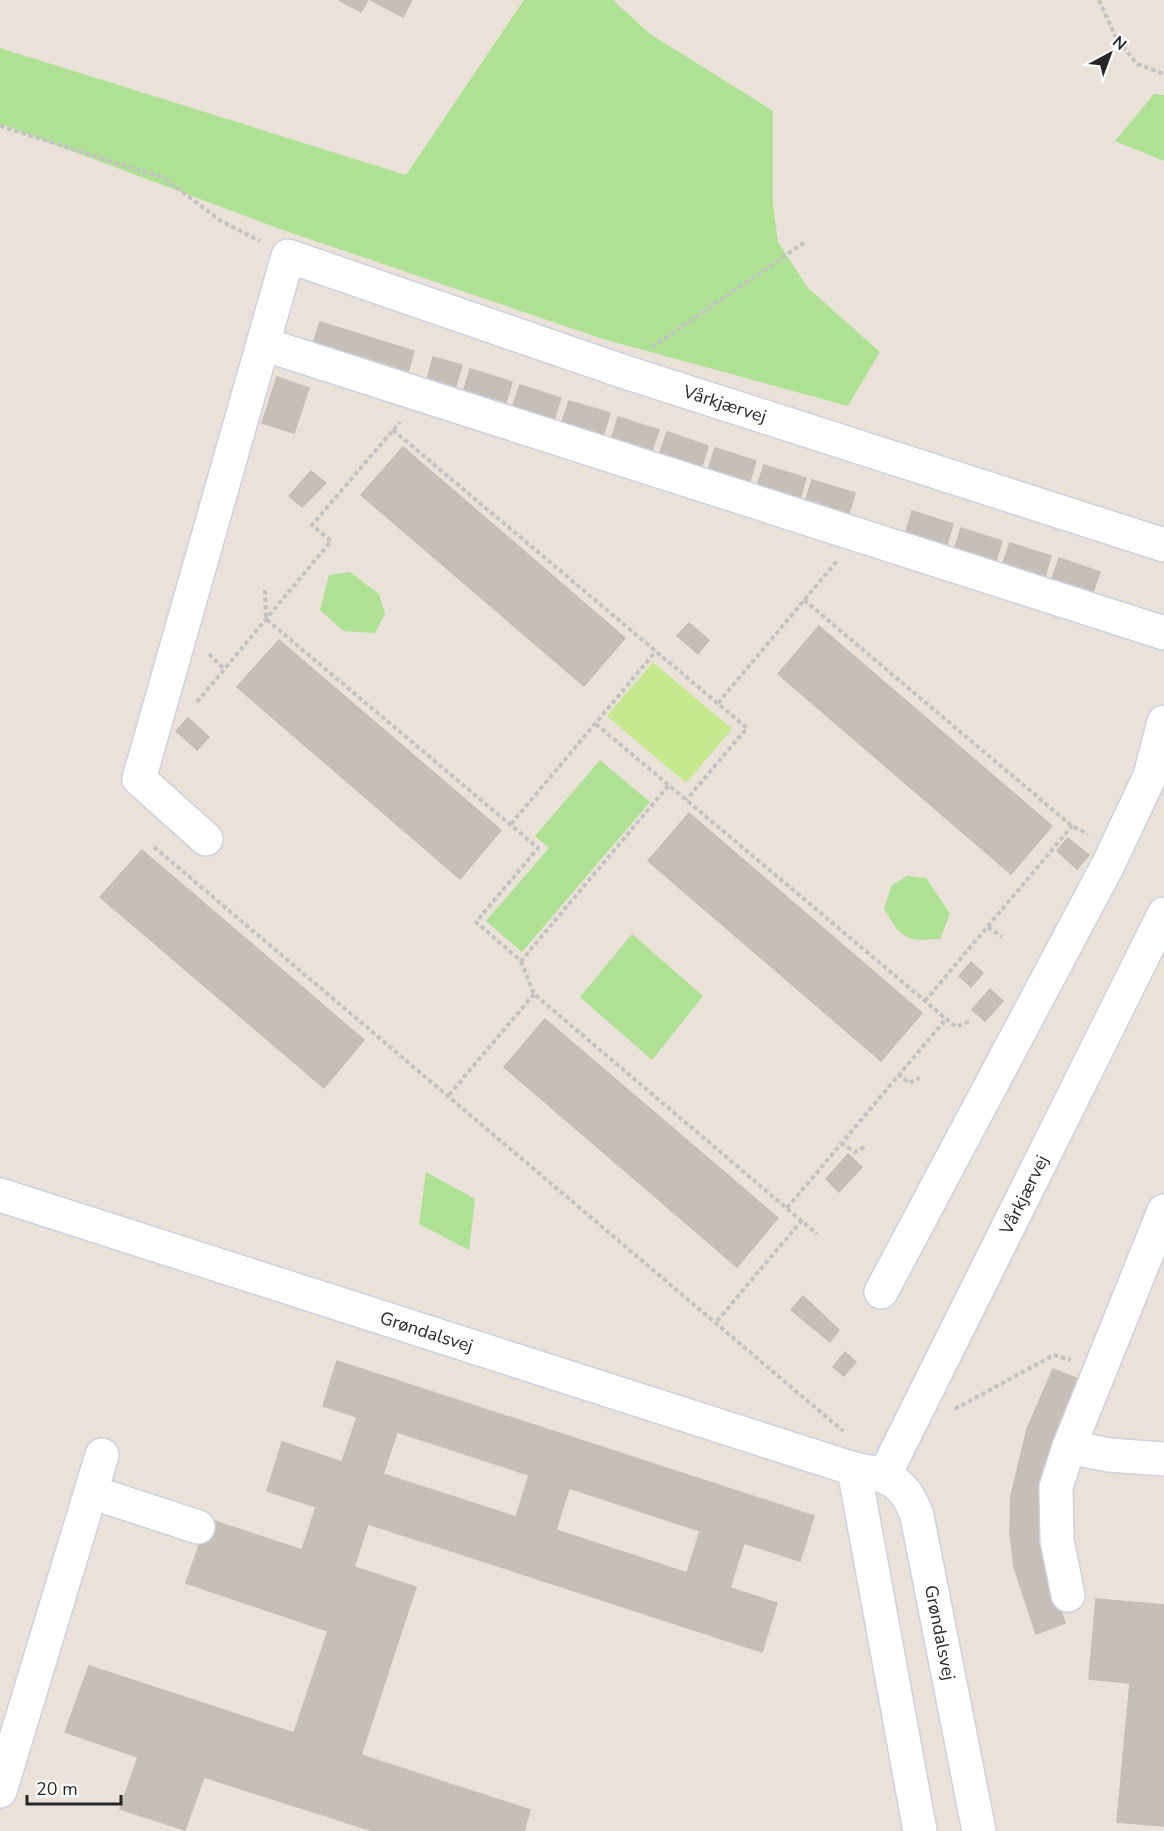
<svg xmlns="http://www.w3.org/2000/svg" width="1164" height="1831" font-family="'Nunito Sans',sans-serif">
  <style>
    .green { fill: #afe194 }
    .pitch { fill: #c4e98f }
    .building { fill: #c5bfb8; stroke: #c5beb2; stroke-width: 1.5; fill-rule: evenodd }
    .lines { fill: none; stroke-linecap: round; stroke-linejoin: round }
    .minor-casing { stroke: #cdd1e0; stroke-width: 36 }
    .path { stroke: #c3c3c3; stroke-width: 4; stroke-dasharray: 4.5 3; stroke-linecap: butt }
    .minor { stroke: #fff; stroke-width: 33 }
    .labels { text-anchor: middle; stroke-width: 4.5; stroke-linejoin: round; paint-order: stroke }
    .street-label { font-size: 18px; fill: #272727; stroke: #fff }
  </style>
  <rect width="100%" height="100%" fill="#eae2d8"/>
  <g class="green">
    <path d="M524,0h89l37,34 123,77v94l5,37 30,46 72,64 -32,54 -245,-67 -323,-110 -280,-105v-76l406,127z"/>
    <path d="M1154,94l10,1v66l-49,-20z"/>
    <path d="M350,572l29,22 6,20 -10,19 -32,-2 -23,-21 9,-35z"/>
    <path d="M600,760l50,42 -128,150 -36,-31 63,-73 -14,-12z"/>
    <path d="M907,876l19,2 24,36 -10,25c-34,3 -40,-1 -56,-31l8,-23z"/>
    <path d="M632,934l71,62 -51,64 -72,-63z"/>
    <path d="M426,1172l49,27 -6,51 -50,-26z"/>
  </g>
  <path class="pitch" d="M653,662l79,67 -46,54 -79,-67z"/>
  <g class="building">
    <path d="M339,0h29l-7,12z"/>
    <path d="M371,0h41l-9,17z"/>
    <path d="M320,322l94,29 -8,27 -93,-34z"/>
    <path d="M433,357l29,8 -8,27 -28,-8z"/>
    <path d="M470,369l42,13 -8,27 -42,-13z"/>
    <path d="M277,377l32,11 -15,45 -32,-10z"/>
    <path d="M520,385l41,13 -9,27 -41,-14z"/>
    <path d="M569,401l41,12 -8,27 -42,-12z"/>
    <path d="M618,417l41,13 -9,26 -40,-13z"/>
    <path d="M667,432l41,14 -8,26 -42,-14z"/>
    <path d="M403,447l222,191 -41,48 -223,-191z"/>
    <path d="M715,448l41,13 -8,26 -41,-13z"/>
    <path d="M764,465l42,13 -7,24 -43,-13z"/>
    <path d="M311,471l15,12 -24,24 -13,-11z"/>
    <path d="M812,480l43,13 -8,27 -43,-14z"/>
    <path d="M912,511l41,13 -8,27 -41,-13z"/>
    <path d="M961,528l41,13 -8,26 -41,-13z"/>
    <path d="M1010,543l41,13 -8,27 -42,-14z"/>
    <path d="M1059,558l41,14 -9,26 -41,-13z"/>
    <path d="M689,623l20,17 -11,14 -21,-18z"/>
    <path d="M819,626l233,200 -41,48 -233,-200z"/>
    <path d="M279,640l222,190 -41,49 -223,-192z"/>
    <path d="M188,718l21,19 -12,13 -21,-19z"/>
    <path d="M689,813l233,200 -41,48 -233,-200z"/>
    <path d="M1068,838l21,17 -12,14 -20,-18z"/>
    <path d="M142,850l222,190 -40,48 -224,-191z"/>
    <path d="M971,962l12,11 -12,14 -12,-11z"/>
    <path d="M990,989l13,12 -18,20 -13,-11z"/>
    <path d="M545,1019l233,199 -41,49 -233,-200z"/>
    <path d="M848,1154l14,13 -23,25 -13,-13z"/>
    <path d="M803,1296l36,34 -9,12 -39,-32z"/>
    <path d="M845,1352l11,10 -12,14 -11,-9z"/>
    <path d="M337,1361l477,155 -14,45 -56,-18 -14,45 47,15 -15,49 -495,-161 15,-49 60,20 15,-45 -34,-11zM397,1432l132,43 -13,42 -133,-43zM569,1488l131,43 -13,42 -131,-43z"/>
    <path d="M1053,1369l28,11 -36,179 20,64 -29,11 -22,-67 -4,-35 1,-36 16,-67z"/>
    <path d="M316,1507l52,17 -14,43 62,20 -55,168 169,55 -6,21h-151l-169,-54 -19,53 -65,-21 18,-52 -73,-25 24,-66 205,67 34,-102 -142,-48 22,-64 94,31z"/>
    <path d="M1096,1599l68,6v221l-47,-4 13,-139 -41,-4z"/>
  </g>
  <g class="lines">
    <defs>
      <g id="minor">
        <path d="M263,344l901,289"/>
        <path id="s1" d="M206,839l-67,-60 149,-523 331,114 545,175"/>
        <path id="s2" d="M0,1195l854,274c34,6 51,12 63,47l62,315"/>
        <path d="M881,1292l227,-427 42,-89 14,-54"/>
        <path d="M1069,1447l40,8 55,4"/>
        <path d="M854,1469l66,362"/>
        <path id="s3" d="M885,1474l279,-560"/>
        <path d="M91,1492l107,35"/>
        <path d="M1068,1595l-11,-55 -1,-53 13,-40 95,-236"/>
        <path d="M0,1791l102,-336"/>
      </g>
    </defs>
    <use href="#minor" class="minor-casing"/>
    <g class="path">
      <path d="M1099,0l16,36 22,28 27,10"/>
      <path d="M0,126l164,52 57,43 39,20"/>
      <path d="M652,347l153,-105"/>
      <path d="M393,430l354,298 -61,72"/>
      <path d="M265,590l1,29 272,229 -62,74 45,39 148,-176"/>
      <path d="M804,600l268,226 16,8"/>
      <path d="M209,654l15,15"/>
      <path d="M197,702l134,-161 -19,-16 88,-103"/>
      <path d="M718,703l119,-142"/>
      <path d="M596,724l360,303 14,-6"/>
      <path d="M511,824l145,-173"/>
      <path d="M154,847l689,584"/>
      <path d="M988,927l14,10"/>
      <path d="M521,961l13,33 283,240"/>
      <path d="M925,1001l147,-175"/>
      <path d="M898,1074l11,9 11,-5"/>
      <path d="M449,1095l85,-101"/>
      <path d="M841,1143l14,9 10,-5"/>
      <path d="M787,1208l159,-189"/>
      <path d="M717,1321l85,-101"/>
      <path d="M955,1409l99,-54 17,5"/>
    </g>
    <use href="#minor" class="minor"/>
  </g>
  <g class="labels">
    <g class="street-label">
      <text dy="6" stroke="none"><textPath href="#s1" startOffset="1095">Vårkjærvej</textPath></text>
      <text dy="6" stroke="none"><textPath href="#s3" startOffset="312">Vårkjærvej</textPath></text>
      <text dy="6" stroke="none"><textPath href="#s2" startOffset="448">Grøndalsvej</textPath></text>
      <text dy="6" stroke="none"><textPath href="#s2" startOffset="1100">Grøndalsvej</textPath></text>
    </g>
  </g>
  <g transform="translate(1110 54) rotate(41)" stroke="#ffffff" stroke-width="4.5" paint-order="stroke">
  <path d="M0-4.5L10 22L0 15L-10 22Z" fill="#272727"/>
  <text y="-9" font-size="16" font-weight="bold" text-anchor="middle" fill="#272727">N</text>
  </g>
  <path d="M27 1795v9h94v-9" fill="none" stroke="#272727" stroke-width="3"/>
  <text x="36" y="1795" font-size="18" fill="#272727" stroke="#ffffff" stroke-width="4.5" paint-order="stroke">20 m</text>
</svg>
